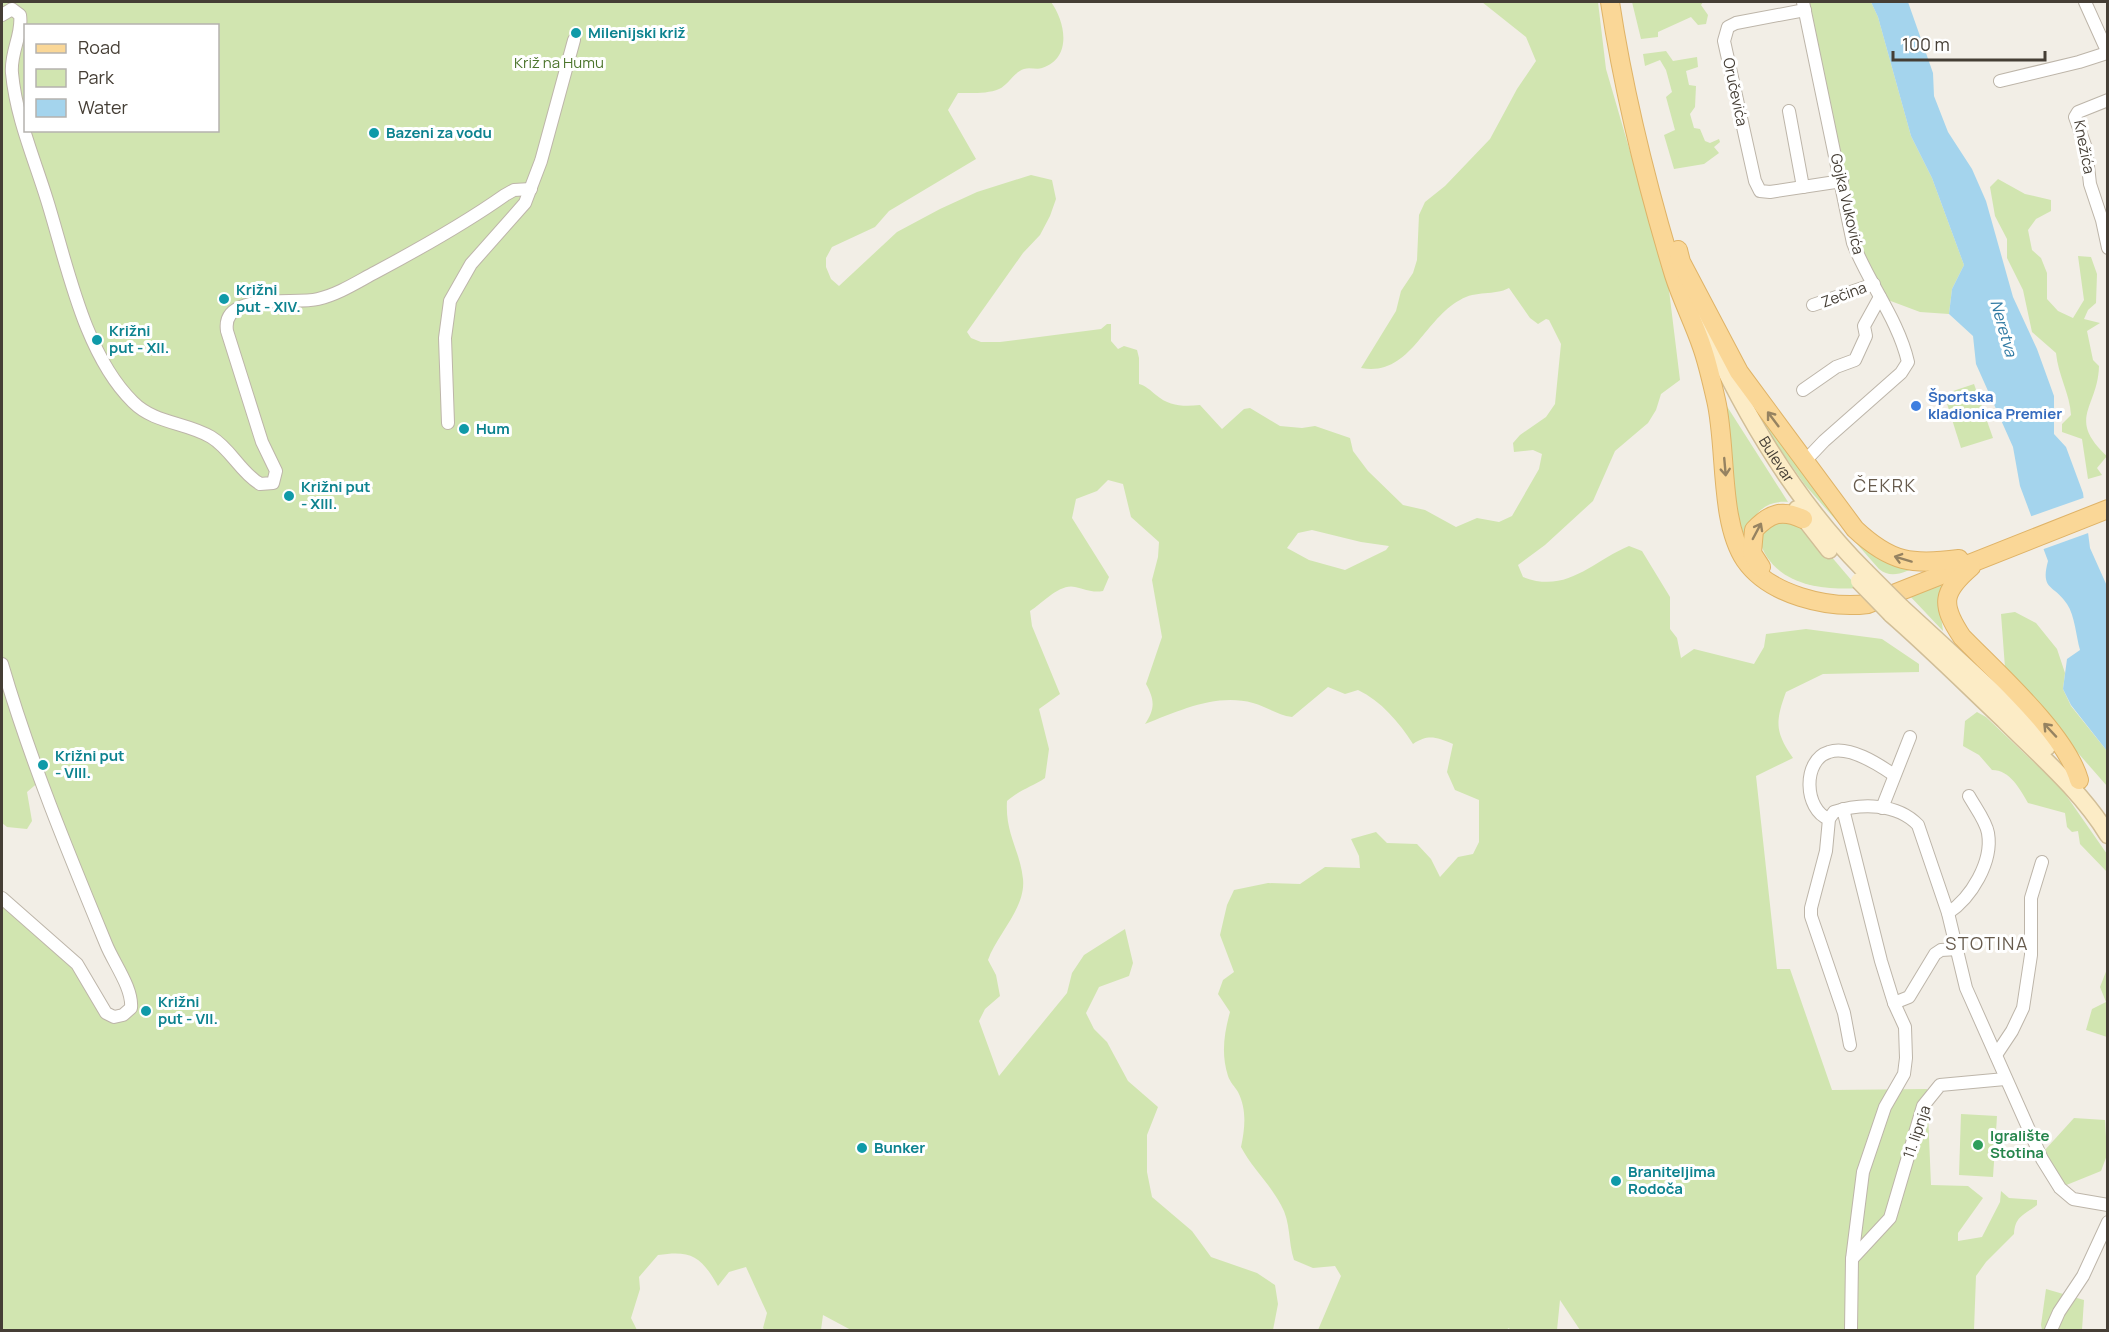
<svg xmlns="http://www.w3.org/2000/svg" width="2109" height="1332" font-family="Manrope,sans-serif">
  <style>
    .green { fill: #d1e5b0; fill-rule: evenodd }
    .water { fill: #a4d4ed }
    .pier { fill: #f2eee6 }
    .lines { fill: none; stroke-linecap: round; stroke-linejoin: round }
    .minor-casing { stroke: #bdb5a9; stroke-width: 14 }
    .secondary-casing { stroke: #d1be97; stroke-width: 19 }
    .primary-casing { stroke: #dfb367; stroke-width: 20 }
    .minor { stroke: #fff; stroke-width: 12 }
    .secondary { stroke: #fcecc6; stroke-width: 16 }
    .primary { stroke: #fad797; stroke-width: 18 }
    .secondary-bridge-casing { stroke: #d1be97; stroke-width: 19; stroke-linecap: butt }
    .secondary-bridge { stroke: #fcecc6; stroke-width: 16 }
    .oneway { stroke: #968361 }
    .culture-dot { fill: #0f9aa8; stroke: #fff; stroke-width: 2 }
    .shop-dot { fill: #3f7fe0; stroke: #fff; stroke-width: 2 }
    .leisure-dot { fill: #2e9e5b; stroke: #fff; stroke-width: 2 }
    .labels { text-anchor: middle; stroke-width: 6; stroke-linejoin: round; paint-order: stroke }
    .culture-label { font-size: 15px; font-weight: bold; fill: #0d838f; stroke: #fff; text-anchor: start }
    .park-label { font-size: 15px; fill: #4b742b; stroke: #fff }
    .street-label { font-size: 15px; fill: #453e35; stroke: #fff }
    .shop-label { font-size: 15px; font-weight: bold; fill: #366cbe; stroke: #fff; text-anchor: start }
    .leisure-label { font-size: 15px; font-weight: bold; fill: #27864d; stroke: #fff; text-anchor: start }
    .water-label { font-size: 16px; font-style: italic; fill: #317ba4; stroke: #fff }
    .quarter-label { font-size: 18px; letter-spacing: 1.5px; fill: #675b4d; stroke: #fff }
  </style>
  <rect width="100%" height="100%" fill="#f2eee6"/>
  <g class="green">
    <path d="M2,2h1049c14,19 22,56 -9,66 -5,2 -12,-1 -18,1 -10,3 -16,16 -25,20 -11,5 -29,4 -41,4l-10,17 28,49 -87,52 -14,16 -43,20 -6,11v9l5,12 8,7 58,-54 43,-23 37,-17 54,-17 21,5 4,19 -6,17 -10,19 -17,18 -56,79 4,6 10,4h19l101,-13 6,-5h4v17l7,8 6,-3 13,4 2,8v26c7,2 11,6 17,11 13,11 27,12 44,10l22,24 22,-20 6,-1 30,18 22,2 13,-2 35,12 3,13 15,20 35,34 22,5 31,17 21,-9 22,4 13,-6 27,-47 3,-15 -9,-4 -19,2 -1,-9 7,-8 26,-18 9,-13 6,-60 -12,-24 -3,-1 -8,5 -8,-6 -21,-30c-15,8 -33,2 -49,12 -37,20 -50,77 -99,68l35,-57 5,-20 12,-18 4,-13 2,-45 6,-13 20,-16 45,-47 27,-50 19,-28 -10,-24 -44,-35h116l8,67 62,213 12,98 -19,14 -5,16 -8,13 -33,28 -22,50 -48,44 -27,20 5,12c44,17 68,-15 106,-31l13,5 28,46v32l7,9 4,20 13,-9 60,15 10,-17 2,-13 40,-5 76,10 37,25v8l-96,2 -37,18c-11,30 -11,40 7,66l-37,18 21,193h13l42,121 95,-1 4,96 37,1 15,12 -25,35v8l24,-4 18,-35 1,-11 8,7 28,2v5c-13,10 -22,11 -23,29l-28,28 -10,14 -2,54h-394l-20,-30 -3,30h-47l-1,-2 -3,2h-188l23,-54 -6,-10 -22,2 -19,-8c-6,-18 -3,-38 -13,-55 -11,-21 -29,-37 -40,-58 4,-19 6,-37 -3,-55 -3,-5 -8,-10 -10,-16 -7,-22 -4,-42 2,-64l-12,-18 5,-14 11,-8 -14,-37 7,-30 7,-15 34,-7 32,1 25,-17 35,1 -1,-12 -8,-17 25,-7 11,11 30,1 14,15 9,18 18,-20 15,-3 6,-12v-42l-24,-10 -8,-18 6,-28c-17,-7 -25,-10 -40,0 -14,-22 -32,-43 -55,-54l-13,4 -17,-7 -36,30c-14,-2 -25,-10 -39,-14 -37,-10 -74,8 -108,21 10,-15 10,-24 1,-40l16,-47 -10,-57 6,-23 1,-15 -28,-25 -8,-33 -15,-4 -11,11 -21,8 -4,19 37,59 -6,14c-12,2 -17,-2 -28,-4 -15,-4 -32,16 -45,24l2,15 28,68 -21,15 10,40 -4,29c-13,9 -26,12 -38,23 -2,33 13,49 16,78 3,29 -26,55 -35,81l8,15 4,21 -15,13 -6,12 20,55 68,-83 5,-20 12,-18 41,-26 8,34 -4,13 -30,11 -13,26 8,16 13,13 21,39 30,26 -11,28v37l5,25 40,34 19,26 46,16 18,12 3,19 -5,26h-422l-28,-15 -2,15h-56l-2,-2 4,-15 -21,-46 -17,5 -11,14c-17,-30 -27,-36 -60,-31l-19,22 1,12 -9,29 6,12h-635v-432l64,55 40,60 24,-5 -90,-227 -13,11 5,29 -5,8 -20,-2 -5,-4zM26,26h192v104h-192zM1312,530l49,12 28,4 -3,4 -41,20 -36,-10 -22,-12 11,-15z"/>
    <path d="M1632,2h71l-2,3 7,10 -2,9 -8,1 -7,-8 -33,15v5l-17,2z"/>
    <path d="M1803,2h68l7,15 33,119 21,42 32,87 -12,24 -3,25 -29,-2 -40,-15 -17,-30z"/>
    <path d="M1666,51l7,10 24,-4 1,10 -12,4 3,14 7,1 -1,21 -5,7 4,14 6,1 5,12 5,2 9,-4 1,3 -6,5 5,6 -15,11 -30,5 -10,-34 11,-5 -9,-33 6,-5 -6,-22 -6,-10 -15,6 -2,-12z"/>
    <path d="M1998,179l27,15 26,6v11l-15,8 -8,11 4,20 9,8 6,15v26l11,12 15,7 11,-18 -6,-44 13,1 6,17 -1,29 -8,7 -4,9 16,4 -13,8 6,29 6,6c-1,42 -33,52 8,90l-10,12 5,7 -14,4 -6,-40 -20,-7v-8l9,-9c-1,-21 -13,-40 -15,-62l-24,-21 -9,-42 -16,-32v-19l-12,-23 -5,-29z"/>
    <path d="M1736,376l118,154 66,36c-14,5 -28,14 -41,3l-74,-84 -35,-50z"/>
    <path d="M1974,384l19,54 -32,10 -17,-54z"/>
    <path d="M1721,397l67,105c-26,-2 -39,16 -42,40l-8,-26z"/>
    <path d="M1772,518l30,4 56,66c-40,3 -88,-5 -99,-50z"/>
    <path d="M1942,580l-3,20 4,31 -35,-37z"/>
    <path d="M2015,612l21,11 21,26 8,24 -2,16 8,17 36,45v35l-29,-33 -72,-72 -5,-67z"/>
    <path d="M1977,712l9,5 75,71 46,66v18l-27,-28 -2,-13 -6,1 -5,-5 -2,-14 -37,-10c-8,-14 -18,-33 -36,-33l-13,-15 -16,-9 2,-25z"/>
    <path d="M2107,969v68l-21,-7 6,-21 14,-7 -6,-15z"/>
    <path d="M1961,1114l36,2 -4,61 -34,-2z"/>
    <path d="M2074,1118l31,2 2,35 -6,16 -37,15 -20,-35z"/>
    <path d="M2046,1289l38,11 -2,30h-40l-1,-5z"/>
  </g>
  <path class="water" d="M1871,2h37l25,71 1,23 14,36 24,37 14,32 27,96 24,52 17,47v38l12,13 17,46 7,55 17,38v165l-36,-46 -8,-16 4,-30 13,-9c-4,-14 -5,-34 -13,-46 -13,-20 -27,-13 -19,-43l-28,-75 -7,-39 -37,-83 -3,-28 -24,-22 3,-25 12,-24 -32,-87 -21,-42 -33,-119z"/>
  <path class="pier" d="M2086,497l5,35 -50,18 -12,-33z"/>
  <g class="lines">
    <defs>
      <g id="minor">
        <path d="M1803,2l50,241c16,41 45,76 55,119l-7,11 -77,68 -19,20"/>
        <path d="M2085,2l23,51"/>
        <path d="M1805,10l-69,13 -8,4 -4,14 31,140 5,10 10,1 72,-11"/>
        <path d="M2,15l10,-6 8,6c3,19 -10,37 -8,58 4,44 22,85 35,127 20,64 37,154 86,202 22,22 53,20 78,35 20,12 29,35 49,47l13,-1 3,-12 -14,-29 -35,-111c-6,-40 67,-26 91,-32 21,-5 39,-17 58,-27 45,-24 88,-48 129,-77l9,-5 17,-1"/>
        <path d="M2000,81l79,-19 28,-9"/>
        <path d="M2108,100l-30,12 -3,5 11,31 4,36 12,36 6,28"/>
        <path d="M1789,111l14,76"/>
        <path d="M1813,305l61,-21"/>
        <path d="M1803,390l33,-23 19,-7 11,-24 -2,-10 16,-29"/>
        <path d="M448,423l-3,-85 5,-37 21,-37 54,-61 16,-42 33,-121"/>
        <path d="M2,664c28,96 66,188 104,280 7,18 27,44 25,64l-8,7 -9,2 -8,-4 -29,-49 -75,-66"/>
        <path d="M1882,808l28,-71"/>
        <path d="M1843,809l38,152 13,42 11,24 1,31 -2,16 -19,33 -22,65 -11,87 -1,71"/>
        <path d="M1829,819c-25,-9 -27,-59 0,-67 20,-7 49,12 65,23"/>
        <path d="M1948,913c23,-15 45,-51 40,-80 -2,-12 -13,-26 -19,-37"/>
        <path d="M1894,1003l15,-6 26,-43 6,-4 17,-1"/>
        <path d="M1850,1045l-6,-32 -33,-97v-8l15,-57 3,-32 5,-7c27,-9 63,-9 84,13l30,88 18,75 76,171 18,29 13,11 35,6"/>
        <path d="M1996,1055l16,-24 11,-23 8,-53v-57l11,-36"/>
        <path d="M1852,1259l38,-41 33,-112 17,-21 65,-6"/>
        <path d="M2051,1330l8,-18 24,-36 25,-54"/>
      </g>
      <g id="secondary">
        <path id="s1" d="M1694,303c42,97 95,192 171,268"/>
        <path d="M1797,509l32,41"/>
        <path d="M1901,607l100,92 46,48"/>
        <path d="M1891,614c39,34 75,70 113,106 36,36 77,71 104,115"/>
      </g>
      <g id="primary">
        <path d="M1610,2c14,92 37,184 64,273 8,25 20,48 28,72 6,17 10,36 14,53 11,47 3,121 29,160 24,35 83,49 123,44l240,-95"/>
        <path d="M1678,250l3,12 58,110 116,157c36,34 57,36 104,30"/>
        <path d="M1761,567l-9,-14 2,-23c16,-17 28,-21 49,-11"/>
        <path d="M1971,567c-29,25 -31,37 -9,70 35,36 104,97 117,143"/>
      </g>
    </defs>
    <use href="#minor" class="minor-casing"/>
    <use href="#secondary" class="secondary-casing"/>
    <use href="#primary" class="primary-casing"/>
    <use href="#minor" class="minor"/>
    <use href="#secondary" class="secondary"/>
    <use href="#primary" class="primary"/>
    <defs>
      <g id="secondary-bridge">
        <path d="M1865,571l36,36"/>
        <path d="M1859,581l32,33"/>
      </g>
    </defs>
    <use href="#secondary-bridge" class="secondary-bridge-casing"/>
    <use href="#secondary-bridge" class="secondary-bridge"/>
  </g>
  <defs><path id="oneway-shaft" d="M-6 0H5M1.5-3L5.5 0L1.5 3" fill="none" stroke-width="1.6" stroke-linecap="round" stroke-linejoin="round" transform="scale(1.5)"/></defs>
  <g class="oneway">
    <use href="#oneway-shaft" transform="translate(1773 419) rotate(-127)"/>
    <use href="#oneway-shaft" transform="translate(1725 467) rotate(85)"/>
    <use href="#oneway-shaft" transform="translate(1757 531) rotate(-62)"/>
    <use href="#oneway-shaft" transform="translate(1903 559) rotate(-163)"/>
    <use href="#oneway-shaft" transform="translate(2050 730) rotate(-133)"/>
  </g>
  <g class="culture-dot">
    <circle cx="576" cy="33" r="6"/>
    <circle cx="374" cy="133" r="6"/>
    <circle cx="224" cy="299" r="6"/>
    <circle cx="97" cy="340" r="6"/>
    <circle cx="464" cy="429" r="6"/>
    <circle cx="289" cy="496" r="6"/>
    <circle cx="43" cy="765" r="6"/>
    <circle cx="146" cy="1011" r="6"/>
    <circle cx="862" cy="1148" r="6"/>
    <circle cx="1616" cy="1181" r="6"/>
  </g>
  <circle class="shop-dot" cx="1916" cy="406" r="6"/>
  <circle class="leisure-dot" cx="1978" cy="1145" r="6"/>
  <g class="labels">
    <g class="culture-label">
      <text x="588" y="38">Milenijski križ</text>
      <text x="386" y="138">Bazeni za vodu</text>
      <text x="236" y="295">Križni<tspan x="236" dy="17">put - XIV.</tspan></text>
      <text x="109" y="336">Križni<tspan x="109" dy="17">put - XII.</tspan></text>
      <text x="476" y="434">Hum</text>
      <text x="301" y="492">Križni put<tspan x="301" dy="17">- XIII.</tspan></text>
      <text x="55" y="761">Križni put<tspan x="55" dy="17">- VIII.</tspan></text>
      <text x="158" y="1007">Križni<tspan x="158" dy="17">put - VII.</tspan></text>
      <text x="874" y="1153">Bunker</text>
      <text x="1628" y="1177">Braniteljima<tspan x="1628" dy="17">Rodoča</tspan></text>
    </g>
    <g class="park-label">
      <text x="559" y="68">Križ na Humu</text>
    </g>
    <g class="street-label">
      <text transform="translate(1735 92) rotate(78)" y="5">Oručevića</text>
      <text transform="translate(2084 147) rotate(79)" y="5">Knežića</text>
      <text transform="translate(1847 204) rotate(77)" y="5">Gojka Vukovića</text>
      <text transform="translate(1844 295) rotate(-20)" y="5">Zečina</text>
      <text dy="5" stroke="none"><textPath href="#s1" startOffset="177">Bulevar</textPath></text>
      <text transform="translate(1917 1132) rotate(-71)" y="5">11. lipnja</text>
    </g>
    <g class="shop-label">
      <text x="1928" y="402">Športska<tspan x="1928" dy="17">kladionica Premier</tspan></text>
    </g>
    <g class="leisure-label">
      <text x="1990" y="1141">Igralište<tspan x="1990" dy="17">Stotina</tspan></text>
    </g>
    <g class="water-label">
      <text transform="translate(2004 328) rotate(74)" y="6">Neretva</text>
    </g>
    <g class="quarter-label">
      <text x="1885" y="492">ČEKRK</text>
      <text x="1987" y="950">STOTINA</text>
    </g>
  </g>
  <rect width="2109" height="1332" fill="none" stroke="#453e35" stroke-width="6"/>
  <rect x="24" y="24" width="195" height="108" fill="#ffffff" stroke="#b5b2ae" stroke-width="1.5"/>
  <rect x="36" y="44" width="30" height="9" fill="#fad797" stroke="#b5b2ae" stroke-width="1.5"/>
  <text x="78" y="54" font-size="18" fill="#453e35">Road</text>
  <rect x="36" y="69" width="30" height="18" fill="#d1e5b0" stroke="#b5b2ae" stroke-width="1.5"/>
  <text x="78" y="84" font-size="18" fill="#453e35">Park</text>
  <rect x="36" y="99" width="30" height="18" fill="#a4d4ed" stroke="#b5b2ae" stroke-width="1.5"/>
  <text x="78" y="114" font-size="18" fill="#453e35">Water</text>
  <path d="M1893 51v9h152v-9" fill="none" stroke="#453e35" stroke-width="3"/>
  <text x="1902" y="51" font-size="18" fill="#453e35" stroke="#ffffff" stroke-width="4.5" paint-order="stroke">100 m</text>
</svg>
